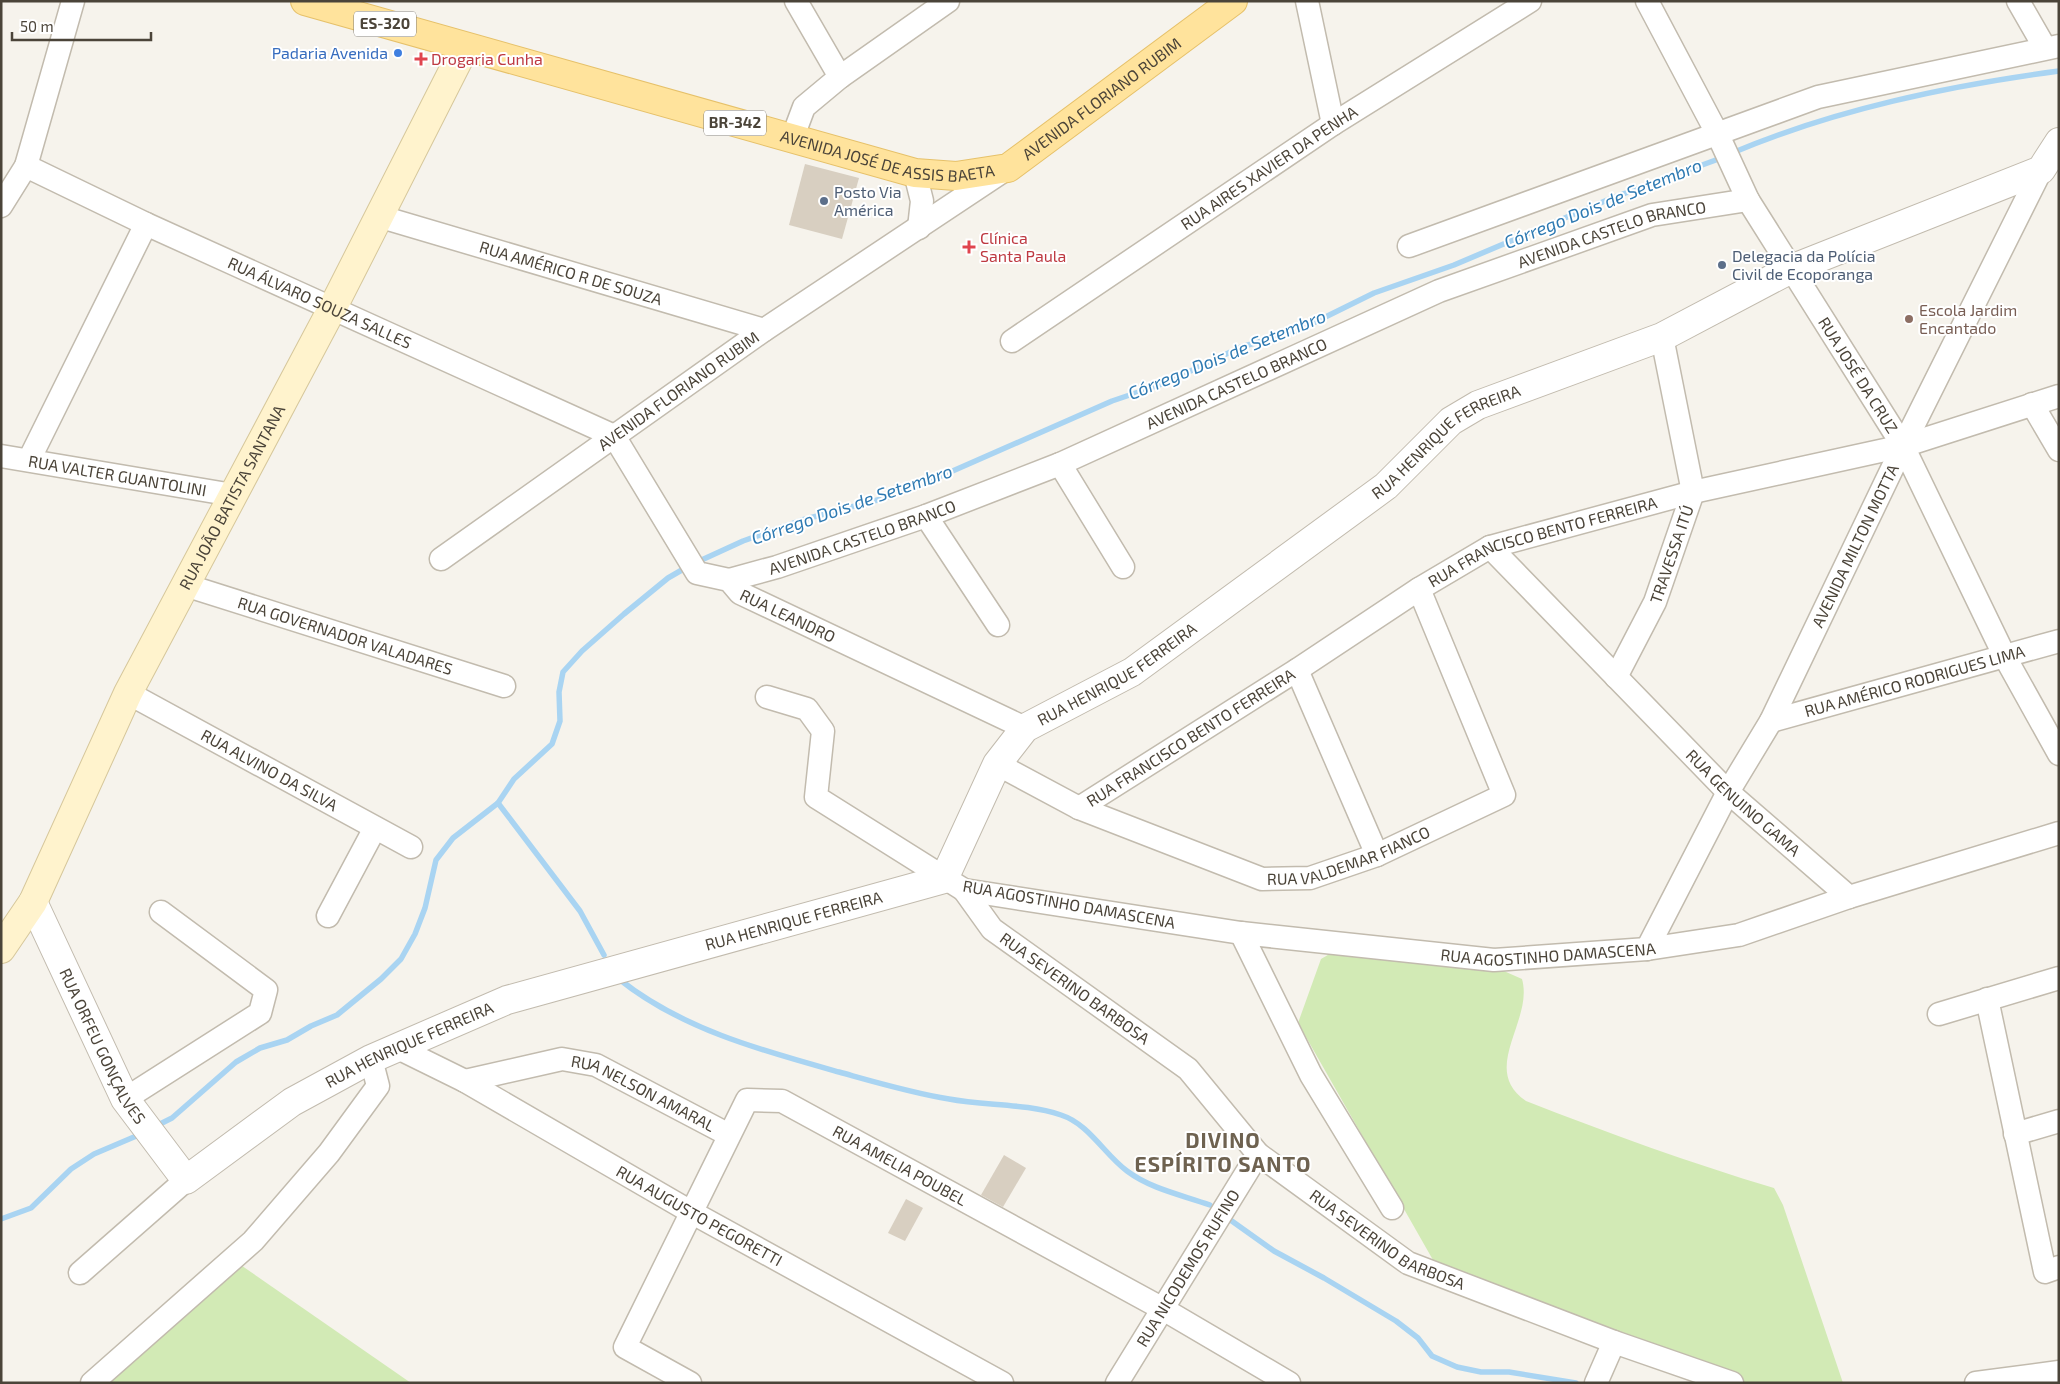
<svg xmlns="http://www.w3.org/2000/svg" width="2060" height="1384" font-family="'Exo 2',sans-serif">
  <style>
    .green { fill: #d2eab5 }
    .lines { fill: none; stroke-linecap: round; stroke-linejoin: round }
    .stream { stroke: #a9d4f2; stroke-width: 5.5 }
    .building { fill: #d8cfc1 }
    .minor-casing { stroke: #c2bbae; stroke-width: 25 }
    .tertiary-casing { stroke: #c2bbae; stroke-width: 30 }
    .secondary-casing { stroke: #d6c79b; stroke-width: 30 }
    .primary-casing { stroke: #e6c16a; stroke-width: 30 }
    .minor { stroke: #fff; stroke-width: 22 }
    .tertiary { stroke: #fff; stroke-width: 28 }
    .secondary { stroke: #fff3cd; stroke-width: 28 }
    .primary { stroke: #ffe39c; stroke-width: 28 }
    .shop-dot { fill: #3f7fe0; stroke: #fff; stroke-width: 2 }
    .health-dot { fill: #e0444e; stroke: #fff; stroke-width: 2 }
    .service-dot { fill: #5c6f8a; stroke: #fff; stroke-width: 2 }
    .education-dot { fill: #8d6e63; stroke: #fff; stroke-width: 2 }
    .labels { text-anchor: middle; stroke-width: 4; stroke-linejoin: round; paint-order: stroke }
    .shield { fill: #fff; stroke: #817c74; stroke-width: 1 }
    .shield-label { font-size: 15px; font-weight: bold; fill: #4b4439 }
    .shop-label { font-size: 16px; fill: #366cbe; stroke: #fff; text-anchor: end }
    .health-label { font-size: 16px; fill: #be3a42; stroke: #fff; text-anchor: start }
    .street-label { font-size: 16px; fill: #4b4439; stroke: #fff }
    .service-label { font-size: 16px; fill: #4e5e75; stroke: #fff; text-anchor: start }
    .education-label { font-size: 16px; fill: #785e54; stroke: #fff; text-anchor: start }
    .water-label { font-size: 18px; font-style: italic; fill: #2e7ab2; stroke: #fff }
    .district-label { font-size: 21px; font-weight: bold; letter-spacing: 1px; fill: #6e6250; stroke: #fff }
  </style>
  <rect width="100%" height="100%" fill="#f6f3ec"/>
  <g class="green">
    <path d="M1333,952l164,16 25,11c12,42 -43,90 4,122 82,32 164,62 248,87l9,17 60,178h-97l-304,-113 -9,-10 -135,-237 23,-64z"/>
    <path d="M235,1261l176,122h-317z"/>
  </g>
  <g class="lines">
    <g class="stream">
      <path d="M1732,153c104,-44 216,-67 327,-82"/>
      <path d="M695,563l48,-22 59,-21 83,-22 38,-14 189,-83 53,-18 76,-36 56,-16 77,-38 80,-28 158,-67 112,-41"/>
      <path d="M498,803l82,108 24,44"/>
      <path d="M619,979c62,50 144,72 220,93 36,10 73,21 110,27 37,7 76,4 112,16 28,9 43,39 66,56 24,18 55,24 83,34"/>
      <path d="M156,1126l16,-8 64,-56 24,-14 27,-8 24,-14 26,-11 44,-36 20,-20 14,-25 10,-26 11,-48 17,-22 45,-35 16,-24 38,-35 8,-23 -1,-29 4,-20 19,-21 42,-37 44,-36 19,-11"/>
      <path d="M1,1219l30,-11 40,-39 23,-15 47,-20"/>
      <path d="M1229,1219l45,32 50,27 72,43 22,17 14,18 25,11 24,5h28l67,11"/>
    </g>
  </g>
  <g class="building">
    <path d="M805,164l54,14 -17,61 -53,-14z"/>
    <path d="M1004,1155l22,13 -23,39 -22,-12z"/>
    <path d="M906,1199l17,9 -18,33 -17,-8z"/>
  </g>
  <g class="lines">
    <defs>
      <g id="minor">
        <path d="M796,1l44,76"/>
        <path d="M1307,1l26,123"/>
        <path id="s1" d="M1647,1l71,134 30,65 155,246 102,211 54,97"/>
        <path d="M2018,1l27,47"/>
        <path d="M792,139l12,-32 36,-30 108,-76"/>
        <path id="s2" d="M26,166l120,58 468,212 83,137 32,7 11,13 285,135"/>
        <path d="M915,173l7,28 -3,27"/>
        <path d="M1,206l25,-40 47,-165"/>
        <path id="s3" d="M378,216l386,114"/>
        <path d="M1409,246l409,-149 241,-51"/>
        <path id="s4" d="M1012,341l321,-217 197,-123"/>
        <path d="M2032,404l27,46"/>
        <path id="s5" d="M1,456l232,39"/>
        <path d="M29,460l117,-236"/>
        <path d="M1060,464l63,103"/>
        <path d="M926,516l72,109"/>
        <path id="s6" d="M1490,547l238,245 121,105 210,-64"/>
        <path id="s7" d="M441,559l323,-229 242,-161"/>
        <path id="s8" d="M729,580l48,-13 149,-51 134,-52 379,-173 213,-76 96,-15"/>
        <path id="s9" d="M185,585l319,101"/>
        <path d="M1297,670l80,185"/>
        <path id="s10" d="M1616,677l39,-75 38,-110 -31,-155"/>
        <path id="s11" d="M128,693l283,154"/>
        <path id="s12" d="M767,697l40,12 16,22 -7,66 148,93 277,43 253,27 153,-11 92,-14 110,-38"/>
        <path id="s13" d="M1771,721l288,-80"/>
        <path id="s14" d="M997,764l82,44 183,71 48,-1 67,-23 127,-60 -85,-206"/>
        <path id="s15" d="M1079,808l218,-138 122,-81 71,-42 203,-55 210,-46 156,-50"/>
        <path id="s16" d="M964,890l28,39 196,140 70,85 150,109 206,79 118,41"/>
        <path d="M328,916l47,-88"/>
        <path d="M1241,933l70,142 81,133"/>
        <path id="s17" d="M1647,949l81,-157 43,-71 132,-275 138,-276"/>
        <path d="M1987,999l58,273 14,-5"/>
        <path d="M1939,1014l120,-36"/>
        <path id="s18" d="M398,1048l67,33 226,131 311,171"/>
        <path id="s19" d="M465,1081l97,-22 34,6 133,70"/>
        <path d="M125,1099l135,-86 6,-23 -105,-78"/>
        <path d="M2015,1134l44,-13"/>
        <path d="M80,1273l106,-93"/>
        <path d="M92,1383l161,-142 76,-88 49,-67 -7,-27"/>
        <path id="s20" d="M690,1383l-65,-36 122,-247 35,1 381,208 126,74"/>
        <path id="s21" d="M1117,1383l141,-229"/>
        <path d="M1596,1383l18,-41"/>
        <path d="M1976,1383l83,-11"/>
      </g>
      <g id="tertiary">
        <path id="s22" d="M33,902l92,197 61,81 106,-78 79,-43 136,-59 437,-121 53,-115 28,-36 107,-56 254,-186 65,-65 27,-16 184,-68 129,-68 250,-99 18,-28"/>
      </g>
      <g id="secondary">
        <path id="s23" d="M1,949l32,-47 95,-209 205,-386 132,-260"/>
      </g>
      <g id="primary">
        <path id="s24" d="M305,1l610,172 41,3 52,-8 225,-167"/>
      </g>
    </defs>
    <use href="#minor" class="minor-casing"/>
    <use href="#tertiary" class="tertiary-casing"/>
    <use href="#secondary" class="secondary-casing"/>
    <use href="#primary" class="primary-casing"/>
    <use href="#minor" class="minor"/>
    <use href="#tertiary" class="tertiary"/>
    <use href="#secondary" class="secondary"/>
    <use href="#primary" class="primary"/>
  </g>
  <circle class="shop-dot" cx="398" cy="53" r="5"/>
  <g class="health-dot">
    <path d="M418.5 51.5h5v5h5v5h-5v5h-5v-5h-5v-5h5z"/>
    <path d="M966.5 239.5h5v5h5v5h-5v5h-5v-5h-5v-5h5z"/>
  </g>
  <g class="service-dot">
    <circle cx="824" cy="201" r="5"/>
    <circle cx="1722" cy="265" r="5"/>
  </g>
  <circle class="education-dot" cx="1909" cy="319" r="5"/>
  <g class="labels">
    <g class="shield">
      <rect x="354" y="11.5" width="62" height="25" rx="4"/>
      <rect x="704" y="110.5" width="62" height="25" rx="4"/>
    </g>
    <g class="shield-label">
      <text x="385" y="29">ES-320</text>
      <text x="735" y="128">BR-342</text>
    </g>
    <g class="shop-label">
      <text x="388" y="59">Padaria Avenida</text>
    </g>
    <g class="health-label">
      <text x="431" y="65">Drogaria Cunha</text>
      <text x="980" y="244">Clínica<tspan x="980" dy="18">Santa Paula</tspan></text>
    </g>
    <g class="street-label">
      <text dy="6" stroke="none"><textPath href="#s24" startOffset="844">AVENIDA FLORIANO RUBIM</textPath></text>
      <text dy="6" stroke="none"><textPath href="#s24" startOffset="604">AVENIDA JOSÉ DE ASSIS BAETA</textPath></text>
      <text dy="6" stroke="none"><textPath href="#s4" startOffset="310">RUA AIRES XAVIER DA PENHA</textPath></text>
      <text dy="6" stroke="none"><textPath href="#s8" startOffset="950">AVENIDA CASTELO BRANCO</textPath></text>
      <text dy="6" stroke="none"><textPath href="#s3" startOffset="201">RUA AMÉRICO R DE SOUZA</textPath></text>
      <text dy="6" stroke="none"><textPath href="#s2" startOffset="324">RUA ÁLVARO SOUZA SALLES</textPath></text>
      <text dy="6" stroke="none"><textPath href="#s1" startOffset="430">RUA JOSÉ DA CRUZ</textPath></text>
      <text dy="6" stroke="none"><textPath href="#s8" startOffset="545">AVENIDA CASTELO BRANCO</textPath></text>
      <text dy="6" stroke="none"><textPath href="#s7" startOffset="291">AVENIDA FLORIANO RUBIM</textPath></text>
      <text dy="6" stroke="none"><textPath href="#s22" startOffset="1826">RUA HENRIQUE FERREIRA</textPath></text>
      <text dy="6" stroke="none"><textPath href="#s5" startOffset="118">RUA VALTER GUANTOLINI</textPath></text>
      <text dy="6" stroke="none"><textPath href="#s23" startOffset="508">RUA JOÃO BATISTA SANTANA</textPath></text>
      <text dy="6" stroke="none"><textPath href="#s8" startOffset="140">AVENIDA CASTELO BRANCO</textPath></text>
      <text dy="6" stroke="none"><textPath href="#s15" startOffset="538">RUA FRANCISCO BENTO FERREIRA</textPath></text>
      <text dy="6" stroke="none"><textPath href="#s17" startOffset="454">AVENIDA MILTON MOTTA</textPath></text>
      <text dy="6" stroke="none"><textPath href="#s10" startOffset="135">TRAVESSA ITÚ</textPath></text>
      <text dy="6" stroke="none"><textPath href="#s2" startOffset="910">RUA LEANDRO</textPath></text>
      <text dy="6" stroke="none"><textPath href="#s9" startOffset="168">RUA GOVERNADOR VALADARES</textPath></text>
      <text dy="6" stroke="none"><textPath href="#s22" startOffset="1421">RUA HENRIQUE FERREIRA</textPath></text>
      <text dy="6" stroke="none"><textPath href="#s13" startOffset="149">RUA AMÉRICO RODRIGUES LIMA</textPath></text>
      <text dy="6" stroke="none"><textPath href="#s15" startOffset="132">RUA FRANCISCO BENTO FERREIRA</textPath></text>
      <text dy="6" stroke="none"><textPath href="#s11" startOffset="161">RUA ALVINO DA SILVA</textPath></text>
      <text dy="6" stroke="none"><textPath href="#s6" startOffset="360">RUA GENUINO GAMA</textPath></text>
      <text dy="6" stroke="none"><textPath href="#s14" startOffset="380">RUA VALDEMAR FIANCO</textPath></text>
      <text transform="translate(1069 904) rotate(10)" y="6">RUA AGOSTINHO DAMASCENA</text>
      <text dy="6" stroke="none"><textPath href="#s22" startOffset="986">RUA HENRIQUE FERREIRA</textPath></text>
      <text dy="6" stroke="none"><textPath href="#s12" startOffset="899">RUA AGOSTINHO DAMASCENA</textPath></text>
      <text dy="6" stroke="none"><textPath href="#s16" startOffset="150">RUA SEVERINO BARBOSA</textPath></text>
      <text dy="6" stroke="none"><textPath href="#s22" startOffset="160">RUA ORFEU GONÇALVES</textPath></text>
      <text dy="6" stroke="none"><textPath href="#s22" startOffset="581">RUA HENRIQUE FERREIRA</textPath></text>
      <text dy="6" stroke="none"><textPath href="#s19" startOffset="188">RUA NELSON AMARAL</textPath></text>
      <text dy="6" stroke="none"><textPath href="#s20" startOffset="519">RUA AMELIA POUBEL</textPath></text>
      <text dy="6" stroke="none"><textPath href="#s18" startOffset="345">RUA AUGUSTO PEGORETTI</textPath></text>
      <text dy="6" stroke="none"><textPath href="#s16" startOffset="555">RUA SEVERINO BARBOSA</textPath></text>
      <text dy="6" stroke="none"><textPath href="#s21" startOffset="135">RUA NICODEMOS RUFINO</textPath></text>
    </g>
    <g class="service-label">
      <text x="834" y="198">Posto Via<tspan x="834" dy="18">América</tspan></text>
      <text x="1732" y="262">Delegacia da Polícia<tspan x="1732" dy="18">Civil de Ecoporanga</tspan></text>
    </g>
    <g class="education-label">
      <text x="1919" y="316">Escola Jardim<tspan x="1919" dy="18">Encantado</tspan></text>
    </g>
    <g class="water-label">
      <text transform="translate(1603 204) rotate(-22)" y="6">Córrego Dois de Setembro</text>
      <text transform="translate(1227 355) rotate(-22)" y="6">Córrego Dois de Setembro</text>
      <text transform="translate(852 505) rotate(-19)" y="6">Córrego Dois de Setembro</text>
    </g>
    <g class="district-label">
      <text x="1223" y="1148">DIVINO<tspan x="1223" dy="24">ESPÍRITO SANTO</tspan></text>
    </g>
  </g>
  <rect width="2060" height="1384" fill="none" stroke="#4b4439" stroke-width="5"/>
  <path d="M12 32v8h139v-8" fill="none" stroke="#4b4439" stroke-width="2.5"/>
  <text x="20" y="32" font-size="15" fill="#4b4439" stroke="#ffffff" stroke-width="4" paint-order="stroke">50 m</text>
</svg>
